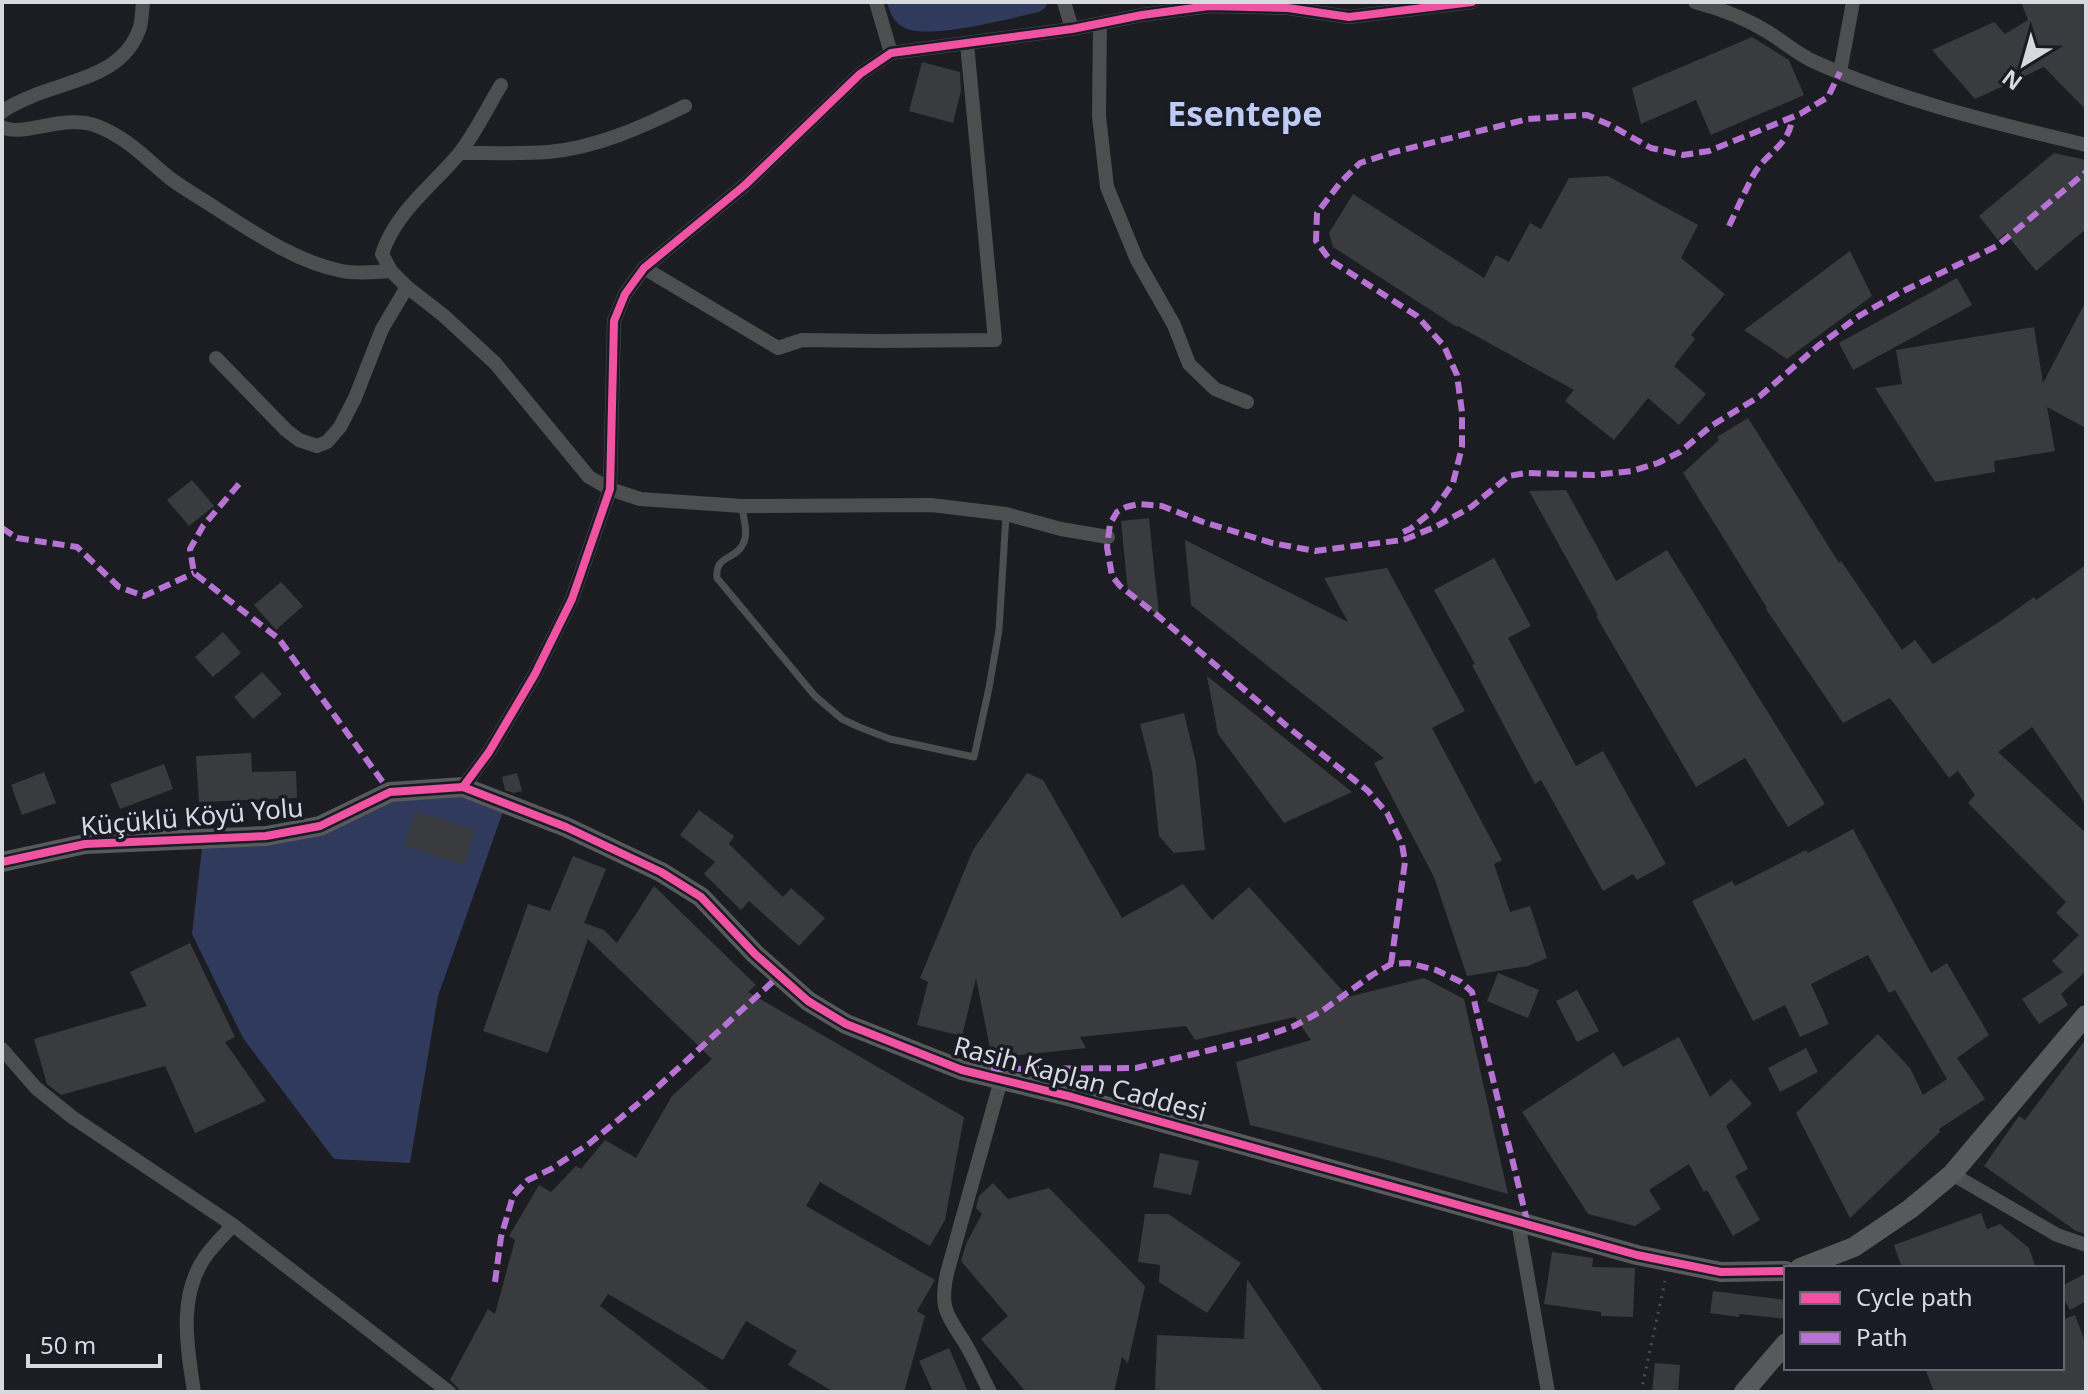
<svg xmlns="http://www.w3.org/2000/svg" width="2088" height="1394" font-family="'Noto Sans',sans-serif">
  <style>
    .green { fill: #303a5c }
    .building { fill: #3a3b3e }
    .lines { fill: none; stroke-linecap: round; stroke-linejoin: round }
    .path { stroke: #4d4e50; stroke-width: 3; stroke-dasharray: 2 6; stroke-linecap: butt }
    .lane { stroke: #4d4e50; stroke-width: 7 }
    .street { stroke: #4d4e50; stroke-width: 14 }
    .secondary { stroke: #58595b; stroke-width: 20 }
    .quiet { stroke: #b673d3; stroke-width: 6; stroke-dasharray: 12 6; stroke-linecap: butt }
    .cycleway-casing { stroke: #191c25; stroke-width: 13 }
    .cycleway { stroke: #f153a3; stroke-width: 8 }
    .labels { text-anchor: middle; stroke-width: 7; stroke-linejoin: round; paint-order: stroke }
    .street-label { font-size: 26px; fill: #d7d9df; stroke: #191c25 }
    .district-label { font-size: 34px; font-weight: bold; fill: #beccf5; stroke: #191c25 }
  </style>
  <rect width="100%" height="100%" fill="#1c1d22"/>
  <g class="green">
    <path d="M887,2h161l-3,6 -6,4c-27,6 -114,29 -136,15 -10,-6 -13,-14 -16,-25z"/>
    <path d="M426,789l80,14 -68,193 -28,167 -76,-4 -91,-121 -51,-104 11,-94 63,-4z"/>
  </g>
  <g class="building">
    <path d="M2021,2h65v108l-42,-43 -69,32 -43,-49 62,-28 11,12 23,-14z"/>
    <path d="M1752,37l37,23 15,35 -93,40 -15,-35 -55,24 -9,-36z"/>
    <path d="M922,62l38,10 1,19 -8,32 -44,-12z"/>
    <path d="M2054,153l32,7v69l-50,42 -30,-38 -8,7 -19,-24z"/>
    <path d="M1608,176l90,49 -17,33 44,36 -34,41 4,4 -21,27 32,28 -27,31 -31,-27 -34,42 -49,-39 9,-11 -116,-64 -1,1 -124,-80 -4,-14 24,-39 131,84 12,-23 13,7 21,-39 11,6 28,-51z"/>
    <path d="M1850,251l22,45 -85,63 -43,-29z"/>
    <path d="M1957,278l15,27 -119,65 -14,-27z"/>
    <path d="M2086,301v127l-39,-21 8,44 -61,10 1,11 -60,10 -60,-94 27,-4 -6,-34 138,-23 9,56z"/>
    <path d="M1748,418l91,145 2,-2 61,89 13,-10 18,24 66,-42 35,-25 2,3 50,-35v240l-54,-78 -34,25 88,81v138l-25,23 7,11 -29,19 -17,-25 41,-27 -11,-11 27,-26 -23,-22 10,-11 -98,-99 7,-8 -17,-24 -9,7 -59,-80 -47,25 -77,-114 1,-1 -84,-135 36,-33 -2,-3z"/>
    <path d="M192,480l22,26 -25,20 -22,-26z"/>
    <path d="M1566,490l50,91 51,-31 158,254 -37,23 -43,-69 -49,29 -100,-171 2,-1 -69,-124z"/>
    <path d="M1149,518l10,98 -31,-24 -7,-71z"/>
    <path d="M1185,540l163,82 -24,-44 63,-10 78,143 -33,17 70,132 -8,4 16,48 20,-6 17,52 -19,8 -61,10 -33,-99 -60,-114 10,-5 -193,-153z"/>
    <path d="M1494,558l37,68 -23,12 68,128 27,-15 63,113 -29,16 -4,-6 -30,17 -62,-111 -6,4 -63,-119 3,-1 -41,-74z"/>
    <path d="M281,582l22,24 -27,24 -22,-25z"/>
    <path d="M223,632l18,21 -28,24 -18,-20z"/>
    <path d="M262,672l20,22 -29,25 -19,-22z"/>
    <path d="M1207,676l145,116 -68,31 -66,-89z"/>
    <path d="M1184,713l12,50 9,87 -31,3 -15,-17 -7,-65 -12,-47z"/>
    <path d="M251,753l1,19 44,-1 1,27 -98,4 -3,-46z"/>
    <path d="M164,764l9,25 -53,20 -10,-25z"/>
    <path d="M44,772l12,31 -34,12 -11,-30z"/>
    <path d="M517,773l5,18 -8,2 -9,-3 -3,-13z"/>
    <path d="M1027,773l16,7 79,138 61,-34 29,36 37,-33 99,110 76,-19 40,21 44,195 -121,-34 -137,-35 -14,-63 75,-22 -16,-23 -100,23 -9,-14 -106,11 6,11 -94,10 -16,-80 -14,58 -45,-11 11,-43 -8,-4 53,-128z"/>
    <path d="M699,810l35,26 -5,8 54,53 8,-9 34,30 -26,28 -50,-45 -8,9 -37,-36 11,-12 -35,-27z"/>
    <path d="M415,811l60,19 -11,35 -60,-19z"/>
    <path d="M1853,829l78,144 16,-10 42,72 -32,23 28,41 -46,30 1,3 -90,86 -54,-105 82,-79 32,34 13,27 24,-16 -52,-89 -6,3 -21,-38 -57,29 18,40 -29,13 -15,-32 -32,16 -61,-120 40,-20 3,5 71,-36 2,3z"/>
    <path d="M573,856l33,13 -22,54 20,7 13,13 37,-57 102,99 -8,7 216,125 -19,103 -15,26 -110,-64 -14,24 129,74 -18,31 8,5 -21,76h-70l-46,-27 9,-14 -51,-30 -23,39 -115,-66 -8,12 112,86h-253l-1,-4 -8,-8 38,-71 7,5 20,-74 -6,-4 30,-51 12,7 25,-26 5,3 24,-29 31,18 36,-62 40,-37 -124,-120 -40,114 -65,-22 45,-127 22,7z"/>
    <path d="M190,943l45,94 -10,5 41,59 -71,32 -30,-67 -104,29 -14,-11 -13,-45 113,-33 -17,-34z"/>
    <path d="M1498,973l41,17 -11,28 -41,-17z"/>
    <path d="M1577,990l22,41 -22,11 -21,-41z"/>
    <path d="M1679,1037l31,60 21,-18 21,25 -26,22 22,43 -13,7 25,44 -27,16 -26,-46 -3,2 -15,-28 -40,26 12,19 -26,17 -47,-12 -66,-102 92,-60 9,15z"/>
    <path d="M2086,1039v195l-10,-3 -92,-65 35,-50 6,4z"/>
    <path d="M1806,1048l12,24 -38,20 -12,-24z"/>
    <path d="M1160,1153l39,8 -8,34 -38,-8z"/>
    <path d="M993,1183l15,16 41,-11 96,98 -17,77 -6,-6 -8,35h-88l-45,-53 27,-23 -47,-55 5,-17 16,-30 -6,-6 3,-12z"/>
    <path d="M1981,1213l6,16 13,-5 29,24 7,20h-134l-8,-23z"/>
    <path d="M1145,1214h23l73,49 -34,50 -48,-31 1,-17 -22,-3z"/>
    <path d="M1552,1252l41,6 -1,9 43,1 -2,49 -32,-1v-4l-57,-8z"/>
    <path d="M2086,1273v28l-16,9 -8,-14v-10z"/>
    <path d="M1247,1279l77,113h-169l2,-57 89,4 -2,-1z"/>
    <path d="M1713,1291l73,9v19l-47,-5v3l-29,-4z"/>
    <path d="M2075,1315l11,29v48h-152l-9,-24h137v-48z"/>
    <path d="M949,1348l19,44h-35l-14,-31z"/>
    <path d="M1655,1363l25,2 -2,27h-26z"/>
  </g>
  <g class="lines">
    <path class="path" d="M1641,1392l24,-111"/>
    <path class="lane" d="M742,506c1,11 7,28 1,38 -8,17 -28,10 -26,34l98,118 27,23 17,8 31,12 84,18 15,-69 10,-58 7,-115"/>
    <g class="street">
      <path d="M876,2l15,51"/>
      <path d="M1064,2l8,27"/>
      <path d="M1695,2c26,7 50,16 73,30 16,10 31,23 47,30 86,39 180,61 271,83"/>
      <path d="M1100,24l-1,92 8,71 30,73 37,65 15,39 26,25 32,13"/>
      <path d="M1840,72l13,-70"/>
      <path d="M501,85c-14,23 -26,49 -43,70 -27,32 -63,58 -76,99l9,17 16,16 36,28 52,48 94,114 21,12 30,10 102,7 189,-1 75,9 55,15 47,8"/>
      <path d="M2,112c10,-8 22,-12 33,-17 40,-16 90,-21 105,-68 2,-8 2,-17 3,-25"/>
      <path d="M2,127c20,11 63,-14 95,-1 31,12 49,33 74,53 15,11 31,20 46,30 39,25 80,53 125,62 15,3 33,1 49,0"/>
      <path d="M460,153c29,0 59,1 88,-1 48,-4 94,-25 137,-46"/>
      <path d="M644,268l134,80 24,-8 79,1 114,-1 -28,-296"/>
      <path d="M216,358l70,72 13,10 18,6 10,-4 13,-15 15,-29 27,-69 25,-42"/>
      <path d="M463,787l26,-35 46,-78 37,-75 38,-110 4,-168 11,-27 19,-26 101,-83 115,-111 31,-21 181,-24 70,-14 67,-9 79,2 61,9 123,-15"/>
      <path d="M2,1049l34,39 36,29 161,108 216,167"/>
      <path d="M1952,1174l105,61 29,10"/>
      <path d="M1518,1222l30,170"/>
      <path d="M194,1392c-7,-46 -17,-99 14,-139 8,-10 17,-19 25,-28"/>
      <path d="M990,1392c-8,-15 -15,-32 -24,-47 -18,-30 -27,-34 -19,-72l54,-193"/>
    </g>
    <g class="secondary">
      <path d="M2,862l83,-18 181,-8 54,-10 70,-34 73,-5 103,40 95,45 40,25 54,57 53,47 38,23 116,46 110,27 565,158 84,17 65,-1"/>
      <path d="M1800,1268l54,-21 56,-38 42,-35 134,-159"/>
      <path d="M1744,1392l42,-49"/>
    </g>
    <g class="quiet">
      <path d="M1729,226c8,-17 16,-35 25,-52 12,-21 37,-30 38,-57"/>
      <path d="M239,484l-36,42 -13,23 4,24 85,66 111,153"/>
      <path d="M2,528l15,10 60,9 42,40 25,9 50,-23"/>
      <path d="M1403,532l7,-3 24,-19 19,-27 9,-36v-35l-5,-37 -13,-29 -27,-30 -87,-56 -14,-19 1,-28 23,-30 20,-20 34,-11 134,-33 59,-4 23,10 41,23 32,7 26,-4 91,-37 28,-17 12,-25"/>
      <path d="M1391,964l14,-102 -3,-18 -15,-31 -19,-22 -80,-64 -131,-112 -37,-29 -8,-10 -5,-29 3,-23 7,-12 9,-5 13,-3 23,2 41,16 69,21 43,8 88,-11 32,-13 36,-20 38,-31 17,-3 68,2 38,-4 26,-8 22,-11 31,-26 49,-30 58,-50 41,-30 40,-23 98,-47 89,-74"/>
      <path d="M991,1069l145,-1 124,-30 34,-12 28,-15 50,-36 19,-11 17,-1 28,7 25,12 11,10 56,233"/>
      <path d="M495,1282l6,-45 12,-41 15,-16 23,-11 39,-26 60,-49 130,-119"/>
    </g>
    <defs>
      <g id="cycleway">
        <path d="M463,787l26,-35 46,-78 37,-75 38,-110 4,-168 11,-27 19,-26 101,-83 115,-111 31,-21 181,-24 70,-14 67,-9 79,2 61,9 123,-15"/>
        <path d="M2,862l83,-18 181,-8 54,-10 70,-34 73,-5 103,40 95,45 40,25 54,57 53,47 38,23 116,46 110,27 565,158 84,17 65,-1"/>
      </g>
    </defs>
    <use href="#cycleway" class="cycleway-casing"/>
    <use href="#cycleway" class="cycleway"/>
  </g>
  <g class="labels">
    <g class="street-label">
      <text transform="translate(192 817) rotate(-5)" y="9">Küçüklü Köyü Yolu</text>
      <text transform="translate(1080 1079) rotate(15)" y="9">Rasih Kaplan Caddesi</text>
    </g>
    <g class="district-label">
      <text x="1245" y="126">Esentepe</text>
    </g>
  </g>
  <rect width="2088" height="1394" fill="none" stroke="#d7d9df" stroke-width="8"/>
  <rect x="1784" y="1266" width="280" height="104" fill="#191c25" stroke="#65686f" stroke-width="2"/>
  <rect x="1800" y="1292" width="40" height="12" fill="#f153a3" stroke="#65686f" stroke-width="2"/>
  <text x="1856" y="1306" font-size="24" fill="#d7d9df">Cycle path</text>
  <rect x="1800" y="1332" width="40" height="12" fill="#b673d3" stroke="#65686f" stroke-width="2"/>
  <text x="1856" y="1346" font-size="24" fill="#d7d9df">Path</text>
  <g transform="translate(2024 64) rotate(217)" stroke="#191c25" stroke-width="6" paint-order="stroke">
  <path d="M0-6L14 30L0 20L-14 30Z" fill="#d7d9df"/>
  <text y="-12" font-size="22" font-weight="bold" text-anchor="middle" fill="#d7d9df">N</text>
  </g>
  <path d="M28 1354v12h132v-12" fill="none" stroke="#d7d9df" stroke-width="4"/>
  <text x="40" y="1354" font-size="24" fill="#d7d9df" stroke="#191c25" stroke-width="6" paint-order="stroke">50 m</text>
</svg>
